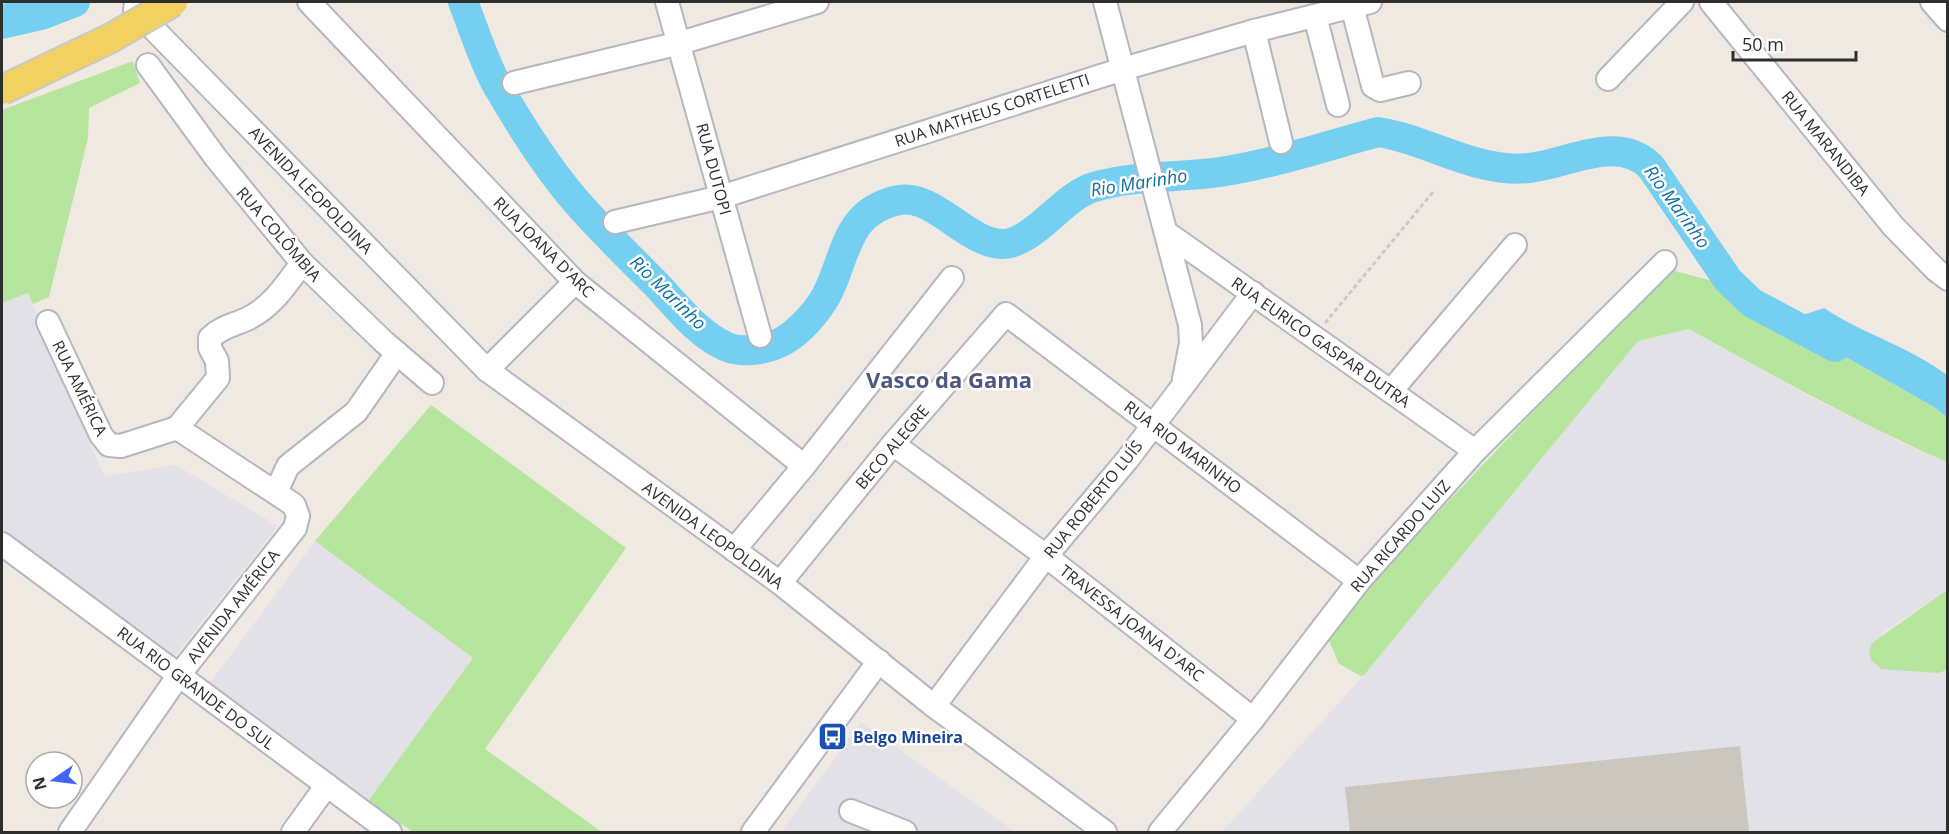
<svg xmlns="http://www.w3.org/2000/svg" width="1949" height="834" font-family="'Open Sans',sans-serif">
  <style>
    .industrial { fill: #e3e1e8 }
    .green { fill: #b6e59e }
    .water { fill: #75cff0 }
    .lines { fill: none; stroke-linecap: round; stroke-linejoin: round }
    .river { stroke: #75cff0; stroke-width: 30 }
    .building { fill: #cbc7bf }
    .minor-casing { stroke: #b4b7c1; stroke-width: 26 }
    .path { stroke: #c9c9c9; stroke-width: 3; stroke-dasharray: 4.5 3; stroke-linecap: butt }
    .minor { stroke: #fff; stroke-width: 22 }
    .major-bridge-casing { stroke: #c9c9c9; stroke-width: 32; stroke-linecap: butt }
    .major-bridge { stroke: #f2d163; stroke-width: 28 }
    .labels { text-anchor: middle; stroke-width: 5; stroke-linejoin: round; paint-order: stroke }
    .street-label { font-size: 16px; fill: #2e2e2e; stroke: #fff }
    .transit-label { font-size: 16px; font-weight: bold; fill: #164399; stroke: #fff; text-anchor: start }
    .water-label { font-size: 18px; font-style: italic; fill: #0d6fa3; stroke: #fff }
    .district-label { font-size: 22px; font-weight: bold; fill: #4d5680; stroke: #fff }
  </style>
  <rect width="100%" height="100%" fill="#efe9e1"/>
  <g class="industrial">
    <path d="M28,293l76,183 72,-11 102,61 -107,135 -169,-126v-232z"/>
    <path d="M1689,329l120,67 91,46 47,20v128l-66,44 57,39 9,-3v162h-725l142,-157 274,-334z"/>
    <path d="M315,541l158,117 -105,143 -158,-118z"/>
    <path d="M861,722l154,110h-234z"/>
  </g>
  <g class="green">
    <path d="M133,61l7,22 -51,25 -1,30 -39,159 -16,7 -5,-11 -26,10v-193z"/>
    <path d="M1667,269l69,18 94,61 104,59 13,10v45c-89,-39 -173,-86 -258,-133l-51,12 -274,334 -3,1 -22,-12 -12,-28 7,-13z"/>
    <path d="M431,405l195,143 -141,201 117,83h-189l-45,-31 105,-143 -158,-117z"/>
    <path d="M1947,590v80l-9,3 -57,-4 -10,-9 -2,-10 3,-7z"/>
  </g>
  <g class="water">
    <path d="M8,2h65l-71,32v-29z"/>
    <path d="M1824,308c39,26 86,39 123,67v42l-13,-10 -104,-59 -30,-19v-13z"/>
  </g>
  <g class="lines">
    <g class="river">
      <path d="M463,2c11,27 20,58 34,83 23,40 49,81 78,115 25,29 53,56 80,83 21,22 43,52 72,64 17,7 43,2 58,-7 16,-10 32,-28 41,-44 21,-39 18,-85 73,-96 36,-6 68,44 104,44 31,-1 61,-49 91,-57 41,-12 84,-9 126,-15 53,-8 106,-26 158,-40 49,7 99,42 151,36 39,-4 89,-35 122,-1l77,113 24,23 83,44"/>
      <path d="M2,24l39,-9 34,-13"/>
    </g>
  </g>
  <path class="building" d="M1740,746l9,86h-399l-5,-45z"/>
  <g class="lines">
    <defs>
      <g id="minor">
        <path d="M136,2l-1,8 352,360 293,213 154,123 171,126"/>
        <path d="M309,2l266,280 229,184"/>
        <path d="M667,2l93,334"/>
        <path d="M1105,2l85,323 1,18 -7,36"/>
        <path d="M1711,2l182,224 43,44 12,9"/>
        <path d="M1932,2l16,18"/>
        <path d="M1352,6l21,80 7,4 29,-7"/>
        <path d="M1315,16l23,89"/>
        <path d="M1254,31l27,111"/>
        <path d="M148,65l68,93 86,105 82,79 48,41"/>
        <path d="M1608,79l74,-77"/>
        <path d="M514,83l166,-40 137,-41"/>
        <path d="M615,222l106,-25 402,-128 131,-38 116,-29"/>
        <path d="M1167,233l308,218"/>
        <path d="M48,322l53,113 8,10 12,1 56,-18 117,77 4,11 -3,12 -116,147 -109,157"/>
        <path d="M487,370l88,-88"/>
        <path d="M1391,391l124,-146"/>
        <path d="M177,428l41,-50 -1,-17 -7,-13v-10c11,-11 24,-13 37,-19 25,-12 39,-34 55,-56"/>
        <path d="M893,444l153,112 207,163"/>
        <path d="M276,492l12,-26 68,-54 41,-59"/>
        <path d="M2,544l388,288"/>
        <path d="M734,550l70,-84 148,-188"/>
        <path d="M780,583l113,-139 113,-130 353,267"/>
        <path d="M934,706l112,-150 81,-96 126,-167"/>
        <path d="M851,811l54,21"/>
        <path d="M293,832l34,-47"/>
        <path d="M753,832l126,-171"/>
        <path d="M1160,832l93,-113 106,-138 116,-130 190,-189"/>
      </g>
    </defs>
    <use href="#minor" class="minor-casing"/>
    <path class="path" d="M1325,323l108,-131"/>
    <use href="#minor" class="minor"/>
    <defs>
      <path id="major-bridge" d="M2,90l109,-52 62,-36"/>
    </defs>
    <use href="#major-bridge" class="major-bridge-casing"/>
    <use href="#major-bridge" class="major-bridge"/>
  </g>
  <defs>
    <symbol id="bus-square" viewBox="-11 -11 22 22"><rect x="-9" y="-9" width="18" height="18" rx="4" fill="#1a4fb4" stroke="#fff"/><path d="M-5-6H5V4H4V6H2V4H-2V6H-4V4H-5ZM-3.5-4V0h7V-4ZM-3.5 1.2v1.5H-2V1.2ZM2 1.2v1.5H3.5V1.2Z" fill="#fff"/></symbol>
  </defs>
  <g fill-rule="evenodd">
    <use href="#bus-square" x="816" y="720" width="33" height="33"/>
  </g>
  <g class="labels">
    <g class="street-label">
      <text transform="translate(992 110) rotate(-18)" y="6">RUA MATHEUS CORTELETTI</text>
      <text transform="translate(1826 143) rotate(51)" y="6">RUA MARANDIBA</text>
      <text transform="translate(714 169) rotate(75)" y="6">RUA DUTOPI</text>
      <text transform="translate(311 190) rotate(46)" y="6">AVENIDA LEOPOLDINA</text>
      <text transform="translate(279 234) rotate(49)" y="6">RUA COLÔMBIA</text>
      <text transform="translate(544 247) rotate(45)" y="6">RUA JOANA D'ARC</text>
      <text transform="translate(1321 342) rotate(35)" y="6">RUA EURICO GASPAR DUTRA</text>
      <text transform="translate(80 388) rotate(64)" y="6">RUA AMÉRICA</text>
      <text transform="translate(892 447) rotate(-50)" y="6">BECO ALEGRE</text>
      <text transform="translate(1183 447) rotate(37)" y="6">RUA RIO MARINHO</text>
      <text transform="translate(1093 499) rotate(-51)" y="6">RUA ROBERTO LUÍS</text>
      <text transform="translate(713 535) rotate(36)" y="6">AVENIDA LEOPOLDINA</text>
      <text transform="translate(1400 536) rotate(-49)" y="6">RUA RICARDO LUIZ</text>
      <text transform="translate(233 606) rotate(-52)" y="6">AVENIDA AMÉRICA</text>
      <text transform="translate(1132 623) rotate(38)" y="6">TRAVESSA JOANA D'ARC</text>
      <text transform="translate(196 688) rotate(37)" y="6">RUA RIO GRANDE DO SUL</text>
    </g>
    <g class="transit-label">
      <text x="853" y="743">Belgo Mineira</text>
    </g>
    <g class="water-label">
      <text transform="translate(1139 183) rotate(-9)" y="6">Rio Marinho</text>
      <text transform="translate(1677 207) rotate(54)" y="6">Rio Marinho</text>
      <text transform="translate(668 293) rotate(44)" y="6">Rio Marinho</text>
    </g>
    <g class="district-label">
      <text x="949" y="388">Vasco da Gama</text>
    </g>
  </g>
  <rect width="1949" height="834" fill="none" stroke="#2e2e2e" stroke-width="6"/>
  <g transform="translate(54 780) rotate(256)"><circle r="28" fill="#ffffff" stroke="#ababab" stroke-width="1.5"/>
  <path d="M0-4.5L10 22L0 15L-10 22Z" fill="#4264fb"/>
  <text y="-9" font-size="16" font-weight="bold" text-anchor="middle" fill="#2e2e2e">N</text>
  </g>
  <path d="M1733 51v9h123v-9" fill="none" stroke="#2e2e2e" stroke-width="3"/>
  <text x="1742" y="51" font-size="18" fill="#2e2e2e" stroke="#ffffff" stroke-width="4.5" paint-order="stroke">50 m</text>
</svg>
